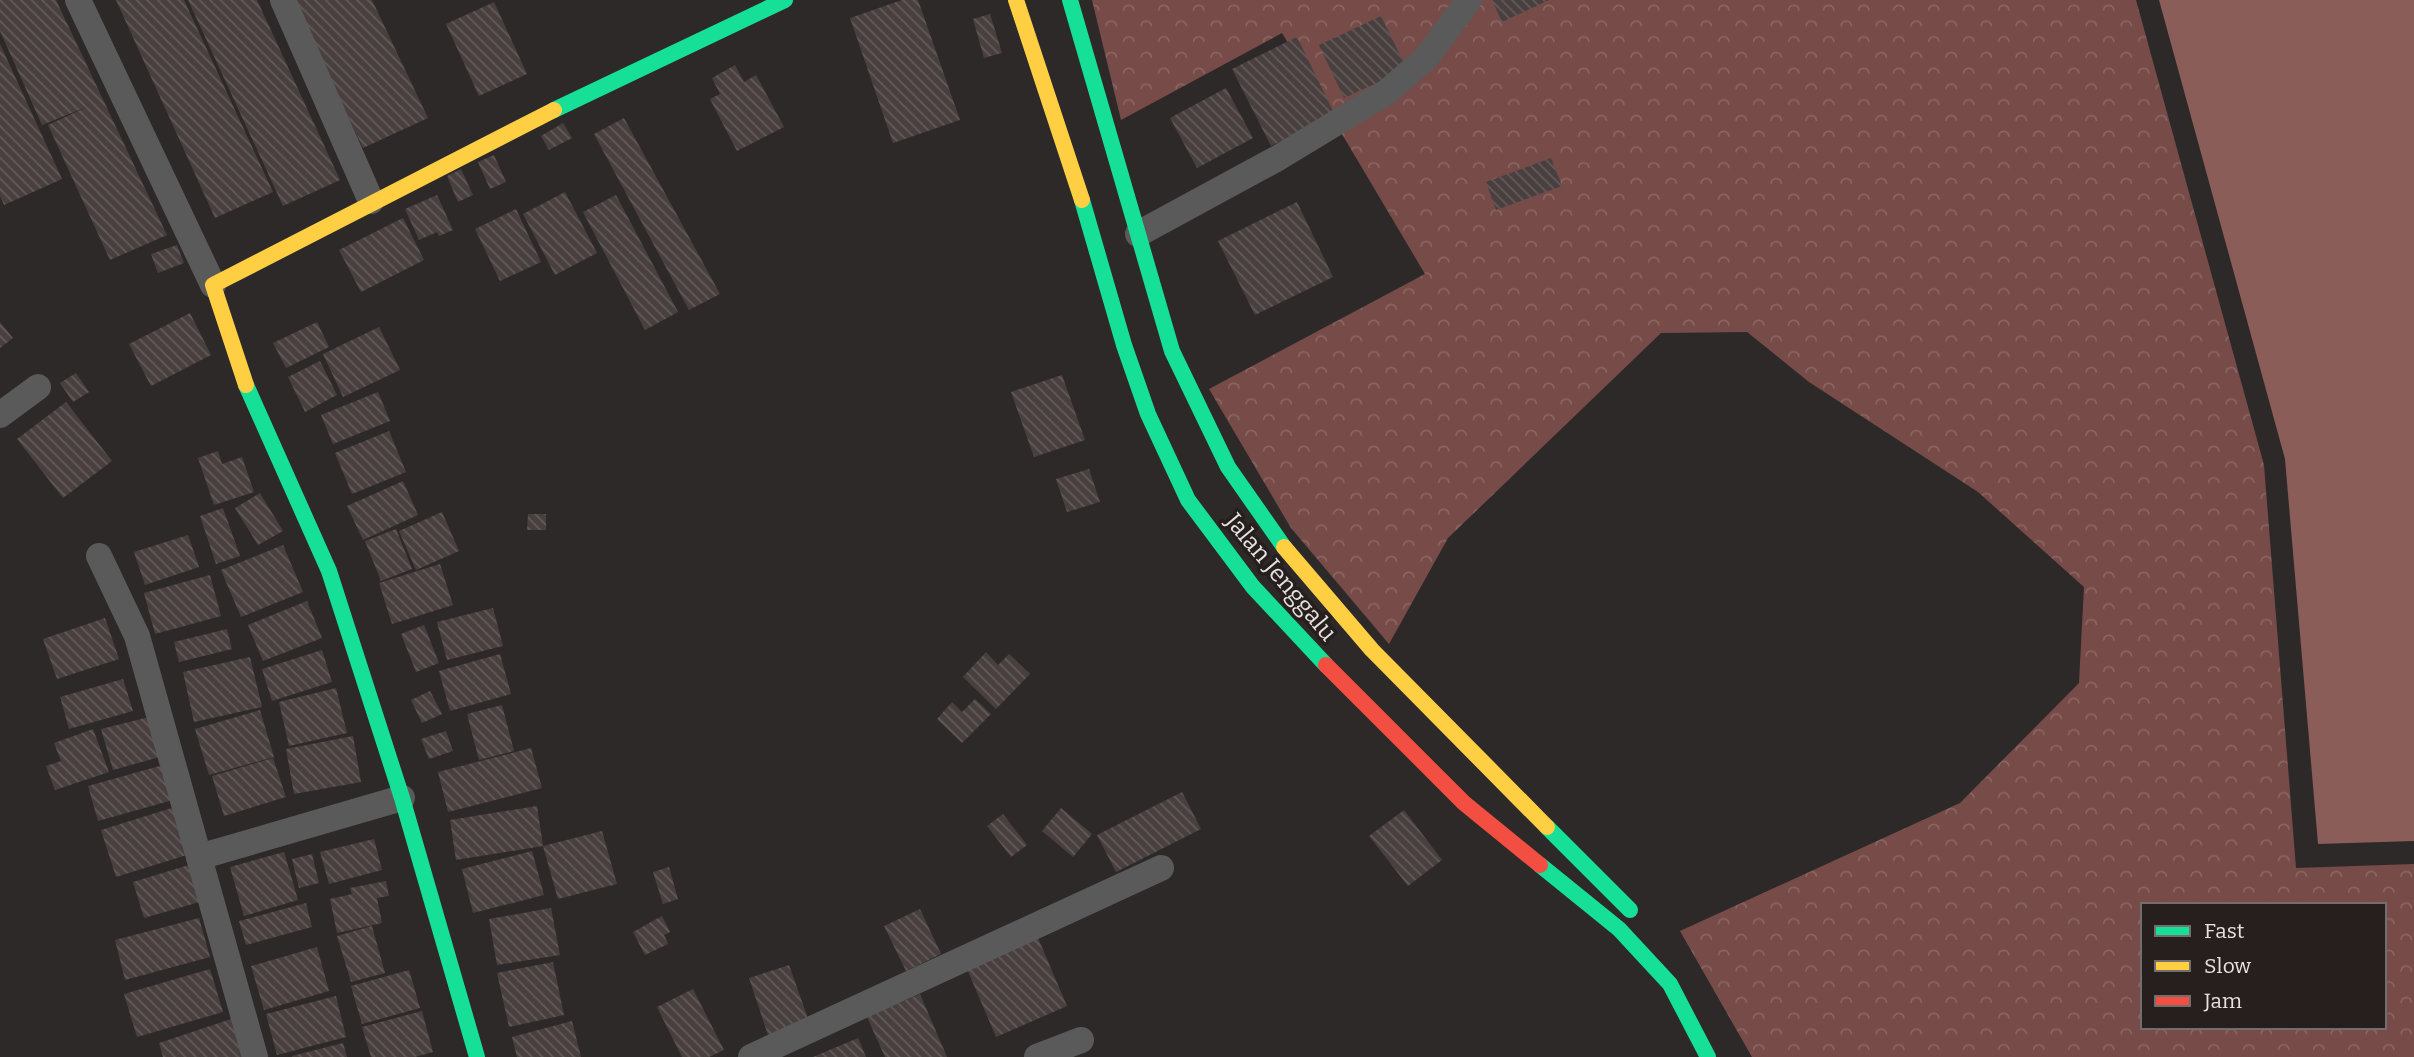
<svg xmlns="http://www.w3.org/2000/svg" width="2414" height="1057" font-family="Bitter,serif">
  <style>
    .forest { fill: url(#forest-crowns); fill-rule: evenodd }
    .water { fill: #8b5d59 }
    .building { fill: url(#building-back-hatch) }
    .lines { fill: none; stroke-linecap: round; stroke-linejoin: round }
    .street { stroke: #5b5a5a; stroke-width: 26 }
    .fast { stroke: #16e098; stroke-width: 16 }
    .slow { stroke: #ffcf43; stroke-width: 16 }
    .jam { stroke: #f24e42; stroke-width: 16 }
    .labels { text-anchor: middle; stroke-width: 7; stroke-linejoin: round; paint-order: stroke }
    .street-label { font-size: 24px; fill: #e7e2e2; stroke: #261f1e }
  </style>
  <defs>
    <pattern id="forest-crowns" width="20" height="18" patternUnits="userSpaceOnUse" patternTransform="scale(1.75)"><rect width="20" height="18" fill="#764b48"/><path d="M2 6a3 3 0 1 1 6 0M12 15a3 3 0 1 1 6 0" fill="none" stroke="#8a6562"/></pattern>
    <pattern id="building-back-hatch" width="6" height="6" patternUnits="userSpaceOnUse" patternTransform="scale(1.75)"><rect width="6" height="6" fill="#493f3f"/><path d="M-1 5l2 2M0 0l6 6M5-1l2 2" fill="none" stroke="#635a5a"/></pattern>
  </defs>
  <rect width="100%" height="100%" fill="#2e2929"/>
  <path class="forest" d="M1092,0h1044l128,465 32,403 118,-4v193h-662l-72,-126 280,-128 119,-120 5,-96 -106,-95 -169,-110 -62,-50 -86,1 -213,205 -59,106 -98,-116 -82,-139 216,-115 -143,-241 -161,87zM2143,905h241v122h-241z"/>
  <path class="water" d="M2159,0h255v841l-96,3 -33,-385z"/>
  <g class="building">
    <path d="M0,0h56l111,235 -57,25 -62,-135 41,-19 -47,19 -42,-94z"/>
    <path d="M116,0h68l89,192 -58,26z"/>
    <path d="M188,0h69l83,180 -57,26z"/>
    <path d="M293,0h79l56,118 -65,30z"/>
    <path d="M902,0h16l42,120 -67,23 -43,-125z"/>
    <path d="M1492,0h57l-47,22z"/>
    <path d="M494,2l33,72 -48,22 -33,-72z"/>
    <path d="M990,14l12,39 -18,5 -11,-39z"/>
    <path d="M1381,16l26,53 -63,29 -25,-53z"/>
    <path d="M1297,37l38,78 -64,31 -39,-77z"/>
    <path d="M0,44l62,135 -58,26 -4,-9z"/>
    <path d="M735,65l9,17 12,-7 28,52 -47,24 -27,-52 10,-5 -8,-16z"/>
    <path d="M1226,88l27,50 -56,30 -27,-50z"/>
    <path d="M624,118l96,176 -31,16 -95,-176z"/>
    <path d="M563,123l9,15 -23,12 -8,-14z"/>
    <path d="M494,155l12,27 -16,7 -12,-27z"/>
    <path d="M1551,158l11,28 -66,24 -10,-28z"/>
    <path d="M461,169l12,26 -15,7 -11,-26z"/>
    <path d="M565,192l32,61 -42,22 -32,-61z"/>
    <path d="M437,195l16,35 -14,6 -2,-4 -18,8 -14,-31z"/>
    <path d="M616,195l62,117 -33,18 -62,-118z"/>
    <path d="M1297,202l36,75 -78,38 -37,-74z"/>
    <path d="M516,209l25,53 -41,19 -25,-52z"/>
    <path d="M403,218l21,42 -63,32 -22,-42z"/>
    <path d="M177,245l7,18 -26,10 -7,-19z"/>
    <path d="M190,313l21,42 -60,31 -22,-42z"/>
    <path d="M0,322l13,16 -13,10z"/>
    <path d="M317,322l12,25 -43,21 -13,-25z"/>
    <path d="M379,327l21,43 -57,27 -20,-43z"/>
    <path d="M320,361l17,34 -32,17 -17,-35z"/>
    <path d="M76,373l13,19 -16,10 -13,-19z"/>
    <path d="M1062,375l23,65 -51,17 -23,-65z"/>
    <path d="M378,392l12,29 -57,23 -12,-29z"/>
    <path d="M66,402l46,59 -49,37 -46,-59z"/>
    <path d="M389,431l17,41 -54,22 -17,-41z"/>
    <path d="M218,451l4,13 20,-7 12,35 -40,13 -16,-47z"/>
    <path d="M1089,469l11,33 -33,10 -11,-33z"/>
    <path d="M403,481l15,34 -55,25 -16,-34z"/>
    <path d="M260,493l23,38 -25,14 -23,-37z"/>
    <path d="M223,508l17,48 -24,8 -16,-48z"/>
    <path d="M442,512l17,39 -43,19 -17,-39z"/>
    <path d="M528,514h18v16h-19z"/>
    <path d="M396,529l16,40 -31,12 -16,-40z"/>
    <path d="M188,535l11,32 -54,18 -11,-33z"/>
    <path d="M283,545l20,47 -62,25 -20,-47z"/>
    <path d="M440,564l13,41 -61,19 -13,-41z"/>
    <path d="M210,575l11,41 -66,18 -11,-41z"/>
    <path d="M307,601l15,37 -59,23 -15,-36z"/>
    <path d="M493,608l10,38 -56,14 -10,-38z"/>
    <path d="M105,618l14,41 -62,20 -14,-40z"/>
    <path d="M424,625l15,38 -23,9 -15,-38z"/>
    <path d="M227,629l5,20 -53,13 -5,-20z"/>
    <path d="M322,650l10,32 -60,19 -10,-32z"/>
    <path d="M986,652l12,13 11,-11 21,20 -34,35 -33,-32z"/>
    <path d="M500,654l11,40 -61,17 -11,-40z"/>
    <path d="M250,657l12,50 -68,15 -11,-50z"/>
    <path d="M123,679l10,32 -64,18 -9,-32z"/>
    <path d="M336,688l11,45 -58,13 -10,-44z"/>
    <path d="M430,691l12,23 -20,9 -11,-23z"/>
    <path d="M975,699l16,15 -29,29 -25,-24 15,-17 10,10z"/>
    <path d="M502,705l12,46 -35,9 -12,-46z"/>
    <path d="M260,710l14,47 -65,18 -14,-46z"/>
    <path d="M149,717l11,40 -47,13 -12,-41z"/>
    <path d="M93,729l16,43 -54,18 -9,-24 15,-5 -7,-18z"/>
    <path d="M446,731l7,20 -24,8 -8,-20z"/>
    <path d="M353,736l8,46 -67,12 -8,-45z"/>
    <path d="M531,748l11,40 -94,24 -10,-40z"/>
    <path d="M273,758l13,39 -62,19 -12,-40z"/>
    <path d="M163,765l10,35 -75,21 -10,-35z"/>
    <path d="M1182,792l19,37 -85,43 -19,-37z"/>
    <path d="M537,806l6,40 -87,14 -6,-40z"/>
    <path d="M175,807l15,47 -74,23 -15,-47z"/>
    <path d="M1061,808l31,26 -19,23 -31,-26z"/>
    <path d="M1404,810l38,50 -34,26 -39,-50z"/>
    <path d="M1003,814l24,31 -16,12 -24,-31z"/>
    <path d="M602,831l15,53 -59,15 -15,-53z"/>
    <path d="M374,839l8,31 -53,14 -9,-32z"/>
    <path d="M532,851l12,44 -71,18 -11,-44z"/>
    <path d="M284,852l14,48 -54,16 -14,-49z"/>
    <path d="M312,854l7,29 -20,5 -7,-29z"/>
    <path d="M192,864l11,37 -59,17 -11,-36z"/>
    <path d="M669,867l9,32 -15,5 -10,-32z"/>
    <path d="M386,881l3,15 -12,2 5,25 -45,10 -7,-34 22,-5 -2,-6z"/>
    <path d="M306,903l6,24 -66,18 -7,-24z"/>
    <path d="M551,908l9,47 -63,10 -8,-46z"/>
    <path d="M920,909l21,45 -35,17 -22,-45z"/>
    <path d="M662,916l8,16 -6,3 4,9 -23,11 -12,-23z"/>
    <path d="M199,918l11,39 -85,23 -10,-40z"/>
    <path d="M372,926l13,47 -34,9 -14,-46z"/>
    <path d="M1038,938l29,68 -71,31 -29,-68z"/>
    <path d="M317,947l12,44 -65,19 -13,-44z"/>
    <path d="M553,962l11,53 -55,12 -12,-54z"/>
    <path d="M789,965l22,62 -41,14 -21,-63z"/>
    <path d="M210,969l13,43 -86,25 -13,-43z"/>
    <path d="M409,970l11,38 -58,16 -11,-38z"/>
    <path d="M693,989l31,61 -15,7h-27l-25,-50z"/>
    <path d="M920,994l27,63h-62l-18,-40z"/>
    <path d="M336,996l10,41 -69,18 -11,-41z"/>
    <path d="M422,1011l11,41 -18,5h-44l-9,-30z"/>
    <path d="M234,1018l11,39h-82l-4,-14z"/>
    <path d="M572,1021l9,36h-64l-5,-20z"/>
    <path d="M858,1038l8,19h-53z"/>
    <path d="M343,1043l4,14h-55v-1z"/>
  </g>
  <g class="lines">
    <g class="street">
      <path d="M78,0l135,285"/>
      <path d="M283,0l88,201"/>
      <path d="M1138,234l140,-76 109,-66 39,-34 43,-58"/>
      <path d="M0,415l38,-28"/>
      <path d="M99,556l38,80 118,421"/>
      <path d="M199,857l203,-59"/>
      <path d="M751,1057l410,-189"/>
      <path d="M1037,1057l44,-17"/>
    </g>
    <g class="fast">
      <path d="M1070,0l102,351 56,116 56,80"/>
      <path d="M554,110l231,-110"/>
      <path d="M1082,200l42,145 24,69 40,86 65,87 73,78"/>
      <path d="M246,385l83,186 73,227 75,259"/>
      <path d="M1547,827l83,83"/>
      <path d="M1540,865l79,64 51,55 38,73"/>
    </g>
    <g class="slow">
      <path d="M1016,0l66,200"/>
      <path d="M246,385l-33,-100 341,-175"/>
      <path d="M1284,547l88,103 175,177"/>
    </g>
    <path class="jam" d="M1326,665l138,138 76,62"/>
  </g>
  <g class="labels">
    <g class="street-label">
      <text transform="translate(1281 577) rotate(50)" y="8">Jalan Jenggalu</text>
    </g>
  </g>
  <rect x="2141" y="903" width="245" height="126" fill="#261f1e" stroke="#736d6c" stroke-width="2"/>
  <rect x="2155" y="926" width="35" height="10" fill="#16e098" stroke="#736d6c" stroke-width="2"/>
  <text x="2204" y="938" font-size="21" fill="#e7e2e2">Fast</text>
  <rect x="2155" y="961" width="35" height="10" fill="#ffcf43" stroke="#736d6c" stroke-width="2"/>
  <text x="2204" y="973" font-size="21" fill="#e7e2e2">Slow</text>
  <rect x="2155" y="996" width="35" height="10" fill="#f24e42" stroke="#736d6c" stroke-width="2"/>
  <text x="2204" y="1008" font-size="21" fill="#e7e2e2">Jam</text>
</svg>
